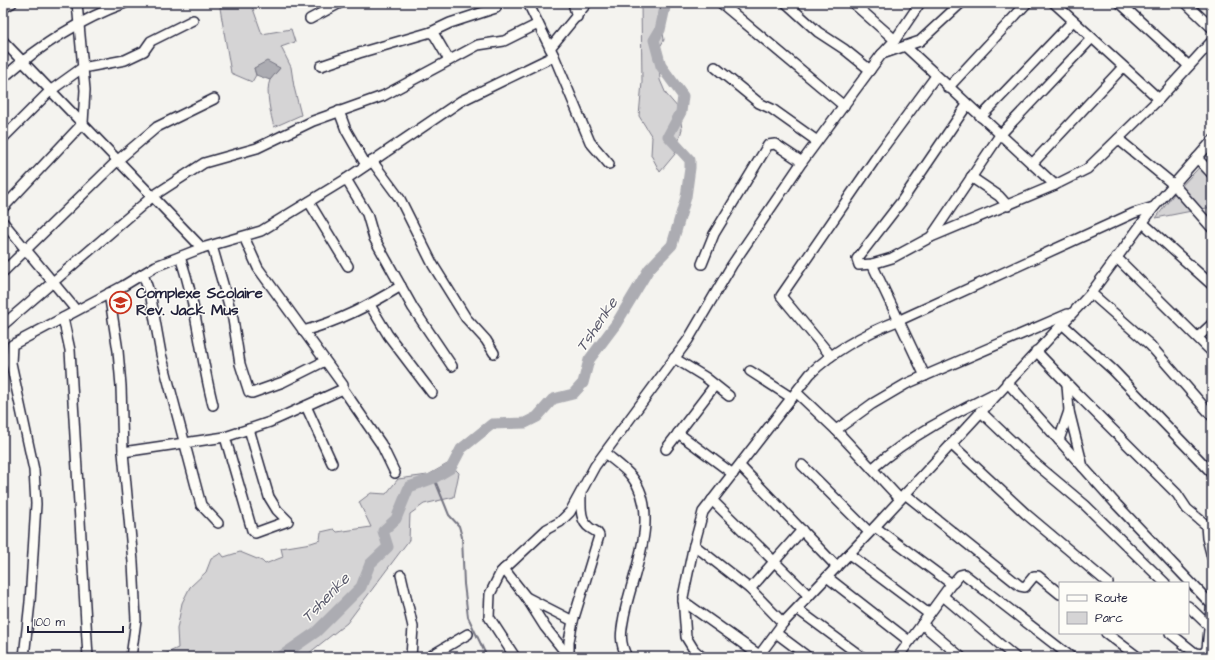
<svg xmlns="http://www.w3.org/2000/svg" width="1215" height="660" font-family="'Architects Daughter',sans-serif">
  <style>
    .green { fill: #d5d4d5; stroke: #7c7b88 }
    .water { fill: #acacb2; stroke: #757582 }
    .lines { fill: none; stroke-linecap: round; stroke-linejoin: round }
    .stream { stroke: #757582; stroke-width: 2 }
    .river { stroke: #acacb2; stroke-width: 11 }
    .minor-casing { stroke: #22223b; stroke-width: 12 }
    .minor { stroke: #fdfcf7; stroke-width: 9 }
    .labels { text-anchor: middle; stroke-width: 3; stroke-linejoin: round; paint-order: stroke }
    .poi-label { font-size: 15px; font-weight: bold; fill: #22223b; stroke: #fdfcf7; text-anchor: start }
    .water-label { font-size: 16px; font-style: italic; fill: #59596b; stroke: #fdfcf7 }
  </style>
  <rect width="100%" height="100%" fill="#f4f3ef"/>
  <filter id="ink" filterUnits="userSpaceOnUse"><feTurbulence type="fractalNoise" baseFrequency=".025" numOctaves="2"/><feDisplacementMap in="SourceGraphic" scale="8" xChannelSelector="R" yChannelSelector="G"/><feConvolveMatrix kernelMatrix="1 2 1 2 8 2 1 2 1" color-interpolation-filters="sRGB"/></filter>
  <g filter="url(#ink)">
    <g class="green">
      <path d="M222,3h29l11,31 29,-5 4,13 -14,5 10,20 3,20 7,28 -27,12c-3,-11 -9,-36 -4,-47 2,-4 7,-8 10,-12h-26l2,7 -4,7 -21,-9 -11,-65z"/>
      <path d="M641,3h25l-4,22 2,15 -6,10 2,30 6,14 13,15 3,20 -7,25 -15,18 -9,-17 1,-18 -13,-21 3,-34z"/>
      <path d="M1212,154v53l-56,11 18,-24z"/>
      <path d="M449,463l10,10 -5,24 -30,7 -14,10 -1,26 -62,83 -43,34h-146l20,-9 -1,-19 5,-26 8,-16 16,-15 5,-13 10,-6 3,4 16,-5 22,9 3,3 18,-7 -2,-9 30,-5 9,-3 1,-8 13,-3 3,3 34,-5 -12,-25 12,-9 15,1 12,-15 30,-4z"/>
    </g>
    <path class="water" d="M267,61l13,7 -10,12 -14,-5 -2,-7z"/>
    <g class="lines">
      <path class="stream" d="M434,478l15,37 10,11 3,11 2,47 4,33 19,40"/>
      <path class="river" d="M280,657l36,-25 45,-45 9,-23 18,-17 -5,-16 13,-12 13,-32 25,-9 17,-10 10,-19 31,-25 33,-1 12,-6 16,-18 20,-5 10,-11 6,-23 27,-36 33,-55 23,-24 14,-48 4,-29v-8l-22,-24 13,-24 2,-16 -22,-30 -7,-26 6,-10 6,-27"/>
      <defs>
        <g id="minor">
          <path d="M528,3l26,53 36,86 19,22"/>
          <path d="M573,3l4,14"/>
          <path d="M721,3l123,103"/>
          <path d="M786,3l32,29 26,17 26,21"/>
          <path d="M853,3l42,37"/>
          <path d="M1054,3l105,96"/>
          <path d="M1120,3l69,63"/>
          <path d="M1186,3l26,25"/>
          <path d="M3,8l9,-5"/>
          <path d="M310,19l30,-16"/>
          <path d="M431,32l19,-9 46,-15"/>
          <path d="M3,41l199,207"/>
          <path d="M906,47l149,138"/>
          <path d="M550,48l37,-45"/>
          <path d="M882,54l38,-13 41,-38"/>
          <path d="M321,66l38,-13 72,-21 4,4 14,24"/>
          <path d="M715,67l44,36 13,6 45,32"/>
          <path d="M3,78c35,-31 78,-59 122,-75"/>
          <path d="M948,88l79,-85"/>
          <path d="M967,105l-66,97 -44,57 2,6 13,-1 20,-6 39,-21 124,-52 32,-16 72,-70 53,-58"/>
          <path d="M339,111l7,19 20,35"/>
          <path d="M981,117l92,-96"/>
          <path d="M3,138l47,-47 32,-23 43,-8 19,-9 7,-10 42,-21"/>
          <path d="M1118,139l56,46 38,43"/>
          <path d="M1197,158l15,16"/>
          <path d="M372,161l28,38 33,66 33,53 20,22 8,13"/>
          <path d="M1032,164l91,-97"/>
          <path d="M971,177l28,19 9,10"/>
          <path d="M346,179l21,35 7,24 39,70 39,58"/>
          <path d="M309,202l39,64"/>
          <path d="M3,208l80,-85 2,-33 -8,-87"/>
          <path d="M3,222l73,88"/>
          <path d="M1143,223l69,62"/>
          <path d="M244,237l14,31 85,117v4l38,55 14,29"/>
          <path d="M931,237l69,-102 91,-96"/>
          <path d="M212,246l21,73 7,45 9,28 3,1 31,-11 42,-21"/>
          <path d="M180,257c17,48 20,99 33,148"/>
          <path d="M1116,257l96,95"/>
          <path d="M702,264l12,-30 54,-89 7,-1 27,18"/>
          <path d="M872,264l53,112"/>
          <path d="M3,272l115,-112 39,-33 57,-28"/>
          <path d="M143,274l8,24 10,56 40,151 17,18"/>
          <path d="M109,293l9,58 3,35 2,66 10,110 3,58 -5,37"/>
          <path d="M1091,293l59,52 62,71"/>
          <path d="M370,305l18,30 44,58"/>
          <path d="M63,318l7,32 18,307"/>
          <path d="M1061,323l52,47 99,103"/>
          <path d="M3,325l150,-129 51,-33 53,-15 56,-27 70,-25 95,-51 26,-4 34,-17"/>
          <path d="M303,331c37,-10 65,-25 98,-45"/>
          <path d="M1198,337l14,-13"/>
          <path d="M1036,351l41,43 100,100 10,15 25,21"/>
          <path d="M831,356l-50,-60 99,-144 56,-76"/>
          <path d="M674,358l31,19 24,19"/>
          <path d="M750,371l42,27"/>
          <path d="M1007,382l110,123 94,99"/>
          <path d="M1067,385l2,26 14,56"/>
          <path d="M796,392l40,38 64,69"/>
          <path d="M306,406l26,57"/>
          <path d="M980,411l56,53 49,41 80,78"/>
          <path d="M836,430l36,-26 34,-20 162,-70"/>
          <path d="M678,433l55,41"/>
          <path d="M225,437l27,93 3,3 33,-12 -11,-11 -8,-13 -20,-68"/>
          <path d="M1059,440l10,-29"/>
          <path d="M951,444l75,70 82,69"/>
          <path d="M666,449l49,-64"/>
          <path d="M123,452l102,-15 45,-15 73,-33"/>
          <path d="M605,453c8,7 20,15 27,24 30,38 0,97 -8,139 -3,16 -5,26 3,41"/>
          <path d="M802,465l67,67"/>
          <path d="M740,466l97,101"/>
          <path d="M873,468c35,-31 78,-53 120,-74"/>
          <path d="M905,494l115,92 5,1 9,-11h4l22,18"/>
          <path d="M712,500l97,96"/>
          <path d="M1206,525l1,13 5,19"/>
          <path d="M875,527l74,55 4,1 7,-8 4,-1 107,83"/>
          <path d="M694,545l56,44 33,34"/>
          <path d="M849,554l80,60"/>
          <path d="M504,569l22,28 19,30 24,30"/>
          <path d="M401,575l12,52 -2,30"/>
          <path d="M827,577l82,64"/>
          <path d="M750,589l52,-59"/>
          <path d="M943,596l72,61"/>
          <path d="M526,597l47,24"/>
          <path d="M683,601l76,54"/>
          <path d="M1188,606l24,23"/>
          <path d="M797,609l65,48"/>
          <path d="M922,624l39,33"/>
          <path d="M776,633l32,24"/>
          <path d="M1106,633l32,24"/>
          <path d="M1170,633l25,20 8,1 4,-5 5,-49"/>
          <path d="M24,657l6,-55 6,-98 -2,-34 -23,-107 1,-18 111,-59 33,-20 46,-18 59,-17 85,-52 115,-78 93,-45"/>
          <path d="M429,657l39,-23"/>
          <path d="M515,657l-26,-40 1,-23 11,-22 46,-43 13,-7 10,-10 25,-46 93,-126 44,-75 70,-103 79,-107 14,-15 25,-37"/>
          <path d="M569,657v-16l4,-20 26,-85c-1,-5 -5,-5 -9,-8 -11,-7 -9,-24 -9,-35"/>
          <path d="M702,657l-8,-7 -8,-13 -3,-40 10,-48 10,-37 107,-138c25,-25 56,-41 90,-54l234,-107 20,-6"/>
          <path d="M758,657l25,-34 88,-92 220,-238 63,-86 58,-66"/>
          <path d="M898,657l54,-74"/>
        </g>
      </defs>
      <use href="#minor" class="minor-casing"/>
      <use href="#minor" class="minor"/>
    </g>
  </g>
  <defs>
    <symbol id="school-ring" viewBox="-11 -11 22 22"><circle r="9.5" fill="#fdfcf7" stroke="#c8321e" stroke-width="1.5"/><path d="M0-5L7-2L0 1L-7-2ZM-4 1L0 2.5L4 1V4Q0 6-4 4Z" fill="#c8321e"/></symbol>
  </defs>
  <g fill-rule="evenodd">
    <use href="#school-ring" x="108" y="290" width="25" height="25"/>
  </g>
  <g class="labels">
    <g class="poi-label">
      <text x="136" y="298">Complexe Scolaire<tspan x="136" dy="17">Rev. Jack Mus</tspan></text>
    </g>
    <g class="water-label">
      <text transform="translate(596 324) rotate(-56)" y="6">Tshenke</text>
      <text transform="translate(325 597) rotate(-46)" y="6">Tshenke</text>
    </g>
  </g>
  <rect width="1215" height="660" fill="none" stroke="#fdfcf7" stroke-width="16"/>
  <rect x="8" y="8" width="1199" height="644" fill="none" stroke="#22223b" stroke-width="1.5" filter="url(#ink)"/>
  <rect x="1059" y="582" width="130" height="52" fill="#fdfcf7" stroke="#a5a5ac"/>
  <rect x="1067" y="595" width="20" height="6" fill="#fdfcf7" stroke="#a5a5ac"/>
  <text x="1095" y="602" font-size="12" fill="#22223b">Route</text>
  <rect x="1067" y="612" width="20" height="12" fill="#d5d4d5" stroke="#a5a5ac"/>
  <text x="1095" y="622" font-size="12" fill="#22223b">Parc</text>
  <path d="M28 626v6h95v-6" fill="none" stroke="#22223b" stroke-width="2"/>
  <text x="34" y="626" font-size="12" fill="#22223b" stroke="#fdfcf7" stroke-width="3" paint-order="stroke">100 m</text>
</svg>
